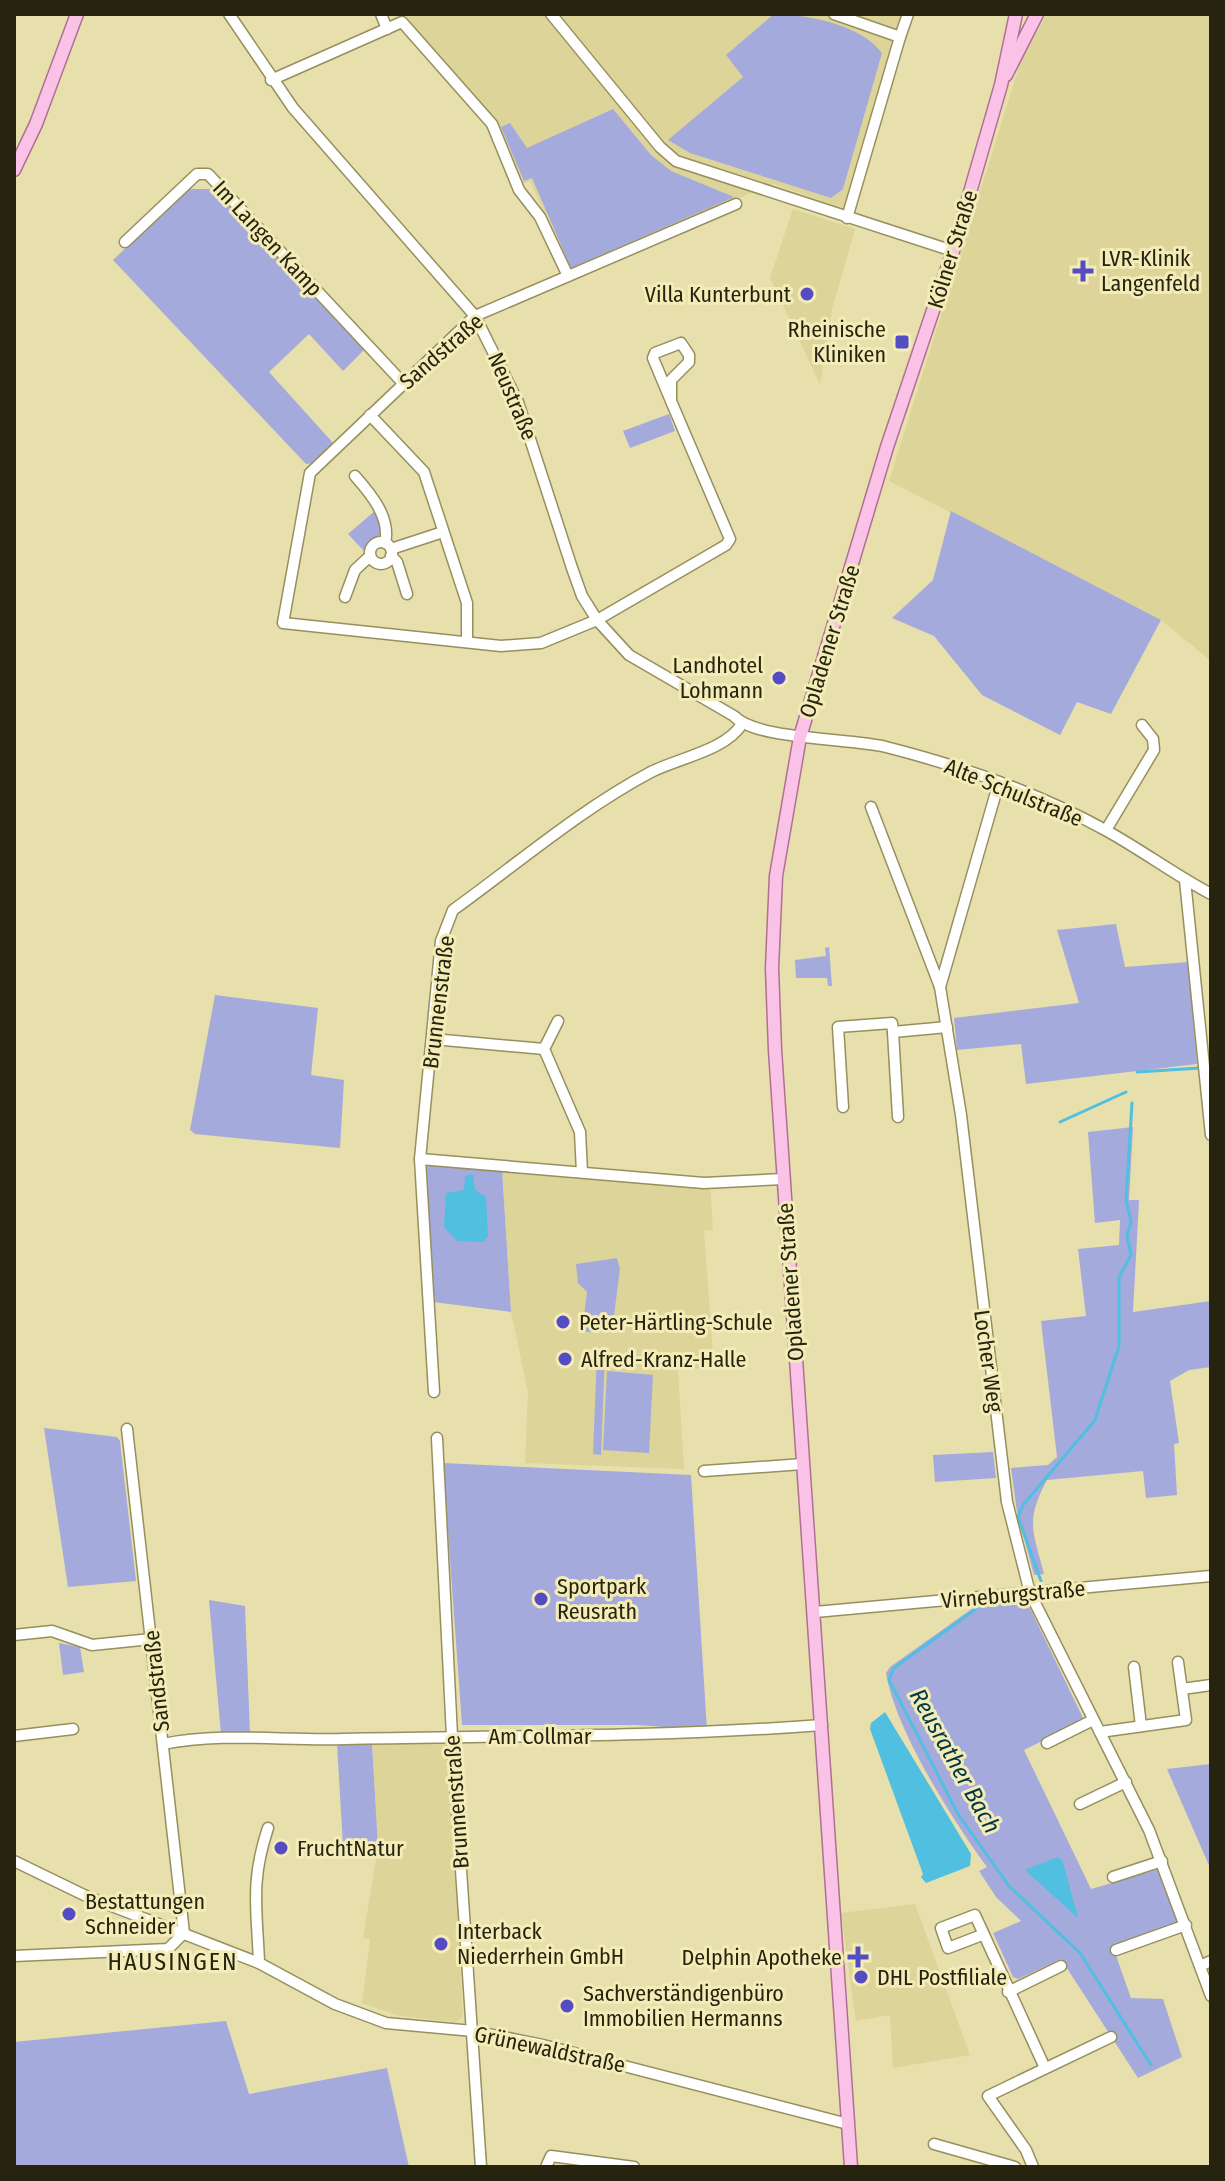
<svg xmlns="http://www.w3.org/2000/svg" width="1225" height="2181" font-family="'Fira Sans Condensed',sans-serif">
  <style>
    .built { fill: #ddd499 }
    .green { fill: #a5aadd }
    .water { fill: #50bfe0 }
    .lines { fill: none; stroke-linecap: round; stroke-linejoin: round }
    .stream { stroke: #50bfe0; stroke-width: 3 }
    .minor-casing { stroke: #968f5e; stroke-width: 13 }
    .major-casing { stroke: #af7092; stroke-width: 15 }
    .minor { stroke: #fff; stroke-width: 10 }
    .major { stroke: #fbc2e8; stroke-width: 12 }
    .poi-dot { fill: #544cc3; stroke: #f4ecb8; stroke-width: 3 }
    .labels { text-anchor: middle; stroke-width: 6; stroke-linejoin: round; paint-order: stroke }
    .street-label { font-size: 22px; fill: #26230f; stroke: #f4ecb8 }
    .poi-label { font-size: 22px; fill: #26230f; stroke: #f4ecb8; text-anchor: start }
    .water-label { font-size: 24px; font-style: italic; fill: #023845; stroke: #f4ecb8 }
    .neighbourhood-label { font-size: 24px; letter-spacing: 2px; fill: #26230f; stroke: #f4ecb8 }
  </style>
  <rect width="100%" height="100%" fill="#e7dfac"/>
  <g class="built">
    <path d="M404,14h505l-56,197 -80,-27 -203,86 -40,-89 -8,3 -27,-63z"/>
    <path d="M1047,14h164v647l-50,-41 -272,-139 132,-420z"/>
    <path d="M793,209l62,20 -23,80 -12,75 -50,-106z"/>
    <path d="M502,1170l208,14 3,46 -9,1 10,136 -36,3 6,99 -159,-6 3,-71 -17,-80z"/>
    <path d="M447,1743l16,273 -7,6 -56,-6 -38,-13 8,-64 -7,-1 15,-91 -6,-103z"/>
    <path d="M915,1904l55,151 -77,13 -3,-53 -34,6 -15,-108z"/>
  </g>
  <g class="green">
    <path d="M774,14c32,0 88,11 108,39l-39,136 -12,9 -141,-45 -22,-13 75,-63 -17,-22z"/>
    <path d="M613,109l38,46 20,16 63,26 -163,71 -39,-90 -8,3 -23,-54 9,-4 17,25z"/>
    <path d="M189,189h25l150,161 -21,21 -34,-37 -40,38 65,72 -20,19 -8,1 -193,-204z"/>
    <path d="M669,414l6,17 -45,17 -7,-17z"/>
    <path d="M376,510l7,23 -13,8 -5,11 -17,-18z"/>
    <path d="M951,511l210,109 -50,94 -34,-12 -17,33 -78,-40 -48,-59 -42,-18 41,-38z"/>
    <path d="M1116,924l9,43 63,-5 9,102 -171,20 -5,-40 -64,6 -3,-32 125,-15 -22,-73z"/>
    <path d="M829,947l3,39h-4l-1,-8h-31l-1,-18 31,-4 -1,-8z"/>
    <path d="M215,995l103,13 -7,67 33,5 -4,68 -145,-14 -5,-4z"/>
    <path d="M1133,1127l-4,73h10l-6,112 78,-11v66l-22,3 -19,11 9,62 -5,1 3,51 -31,3 -3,-27 -96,9c-22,41 -14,51 -3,94l-10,1 -17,-63 -6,-44 37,-3 9,-8 -16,-136 45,-5 -8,-67 41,-4 1,-25 -25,3 -7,-91z"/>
    <path d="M430,1164l72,6 9,142 -78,-10 -7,-134z"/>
    <path d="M617,1258l3,11 -8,62 -30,1 5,-40 -9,-9 -2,-19z"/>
    <path d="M597,1354h8l-4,101 -8,-1z"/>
    <path d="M607,1371l46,4 -4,78 -46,-3z"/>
    <path d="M44,1428l73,9 3,4 16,140 -68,6z"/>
    <path d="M993,1452l3,26 -61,4 -2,-27z"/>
    <path d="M443,1463l248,12 16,255 -70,-5h-175z"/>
    <path d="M1025,1598l59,122 -60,30 67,139 69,-20 20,54 -67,24 18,51 32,1 19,58 -44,21 -77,-119 -43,20 -5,-2 -20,-44 28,-12 -25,-24 -17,-26 8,-4c-34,-46 -92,-138 -101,-194l4,-6 90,-64z"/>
    <path d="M209,1600l36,6 5,129 -29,-1z"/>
    <path d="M59,1643l21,4 4,25 -21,3z"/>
    <path d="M337,1744h35l6,103 -35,-1z"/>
    <path d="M1211,1764v106l-44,-101z"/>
    <path d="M226,2021l23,73 138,-26 22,99h-395v-125z"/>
  </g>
  <g class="water">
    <path d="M473,1174l2,16 11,7 2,39 -5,6 -26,-1 -13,-14 2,-34 18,-3 1,-14z"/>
    <path d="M885,1712l86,142 -1,12 -44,17 -5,-6 2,-3 -53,-145 1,-6z"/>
    <path d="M1058,1857l5,5 15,56 -53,-48z"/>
  </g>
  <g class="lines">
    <g class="stream">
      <path d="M1137,1072l63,-4"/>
      <path d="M1060,1122l66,-30"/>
      <path d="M1041,1581l-23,-64 5,-12 72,-85 24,-74v-69l12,-22 -4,-19 4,-14 -5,-22 6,-97"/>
      <path d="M1028,1600l-48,6 -86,62 -5,12 69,134 51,72 71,67 71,112"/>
    </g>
    <defs>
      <g id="minor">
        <path d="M229,14l64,94 182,208 43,86 54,166 10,28 15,24 32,35 105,61c22,24 116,22 152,31 75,19 153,46 221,84 36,20 68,44 104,63"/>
        <path d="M381,14l6,15"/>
        <path d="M551,14l109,133 16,14 277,90"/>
        <path d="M834,14l66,23 -53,181"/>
        <path d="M900,37l8,-23"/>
        <path d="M271,80l131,-58 90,102 27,66 21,27 28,59"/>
        <path d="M125,242l72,-68h11l195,209"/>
        <path d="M671,401l-18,-43 2,-5 26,-10 8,12v7l-18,18v21l59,138 -4,6 -129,75 -56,23 -40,3 -218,-23 27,-150 165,-157 261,-112"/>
        <path d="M370,415l54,57 43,131v39"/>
        <path d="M355,476c16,18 36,42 30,67"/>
        <circle cx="381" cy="553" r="11"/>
        <path d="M391,549l52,-17"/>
        <path d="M391,556l6,6 10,32"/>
        <path d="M345,597l10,-27 15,-14"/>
        <path d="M999,782l-59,205 21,128 46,387 23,91 119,237 62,166"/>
        <path d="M871,807l69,180"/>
        <path d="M1106,830l48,-80 -1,-11 -11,-14"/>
        <path d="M1185,880l26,255"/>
        <path d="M558,1021l-14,28 36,83 2,40"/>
        <path d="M433,1039l111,10"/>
        <path d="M843,1107l-5,-80 54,-4 1,9"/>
        <path d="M898,1117l-5,-85 54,-5"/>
        <path d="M420,1159l284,24 79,-4"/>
        <path d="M434,1392l-14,-233 21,-218 12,-31c64,-46 128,-101 198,-138 27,-14 74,-21 91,-48"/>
        <path d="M437,1438l15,298 29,431"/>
        <path d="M704,1471l99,-7"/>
        <path d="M815,1612l396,-36"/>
        <path d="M14,1635l38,-4 40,14 59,-6"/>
        <path d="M1134,1667l7,59"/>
        <path d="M1182,1689l29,-4"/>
        <path d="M1100,1732l86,-12 -8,-58"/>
        <path d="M14,1736l59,-7"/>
        <path d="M1047,1743l46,-23"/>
        <path d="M163,1744c60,-12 120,-3 181,-5 160,-3 319,-2 478,-14"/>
        <path d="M1080,1804l46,-22"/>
        <path d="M14,1861l72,35 173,67 76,41 51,19 87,8 70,14 305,79"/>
        <path d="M1113,1877l49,-16"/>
        <path d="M982,1935l-34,13 -7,-20 34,-13 70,153"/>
        <path d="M1116,1950l70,-25"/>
        <path d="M14,1956l154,-7 16,-16 -57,-504"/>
        <path d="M259,1963c-2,-54 -9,-81 9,-135"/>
        <path d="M1200,1966l11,-5"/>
        <path d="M1008,1992l53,-26"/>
        <path d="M934,2144l81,23"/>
        <path d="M546,2167l5,-11 83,11"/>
        <path d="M1033,2167l-7,-17 -38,-54 123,-59"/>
      </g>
      <g id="major">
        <path d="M1006,75l31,-61"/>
        <path d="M14,170l22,-46 41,-110"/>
        <path d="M851,2167l-76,-1117 -3,-82 4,-92 24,-139 87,-290 66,-196 48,-166 15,-71"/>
      </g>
    </defs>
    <use href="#minor" class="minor-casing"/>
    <use href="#major" class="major-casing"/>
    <use href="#minor" class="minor"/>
    <use href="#major" class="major"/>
  </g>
  <g class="poi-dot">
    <path d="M1079 259h8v8h8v8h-8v8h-8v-8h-8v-8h8z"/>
    <circle cx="807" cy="294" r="8"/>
    <rect x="894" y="334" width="16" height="16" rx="4"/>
    <circle cx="779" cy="678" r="8"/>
    <circle cx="563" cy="1322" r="8"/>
    <circle cx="565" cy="1359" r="8"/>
    <circle cx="541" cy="1599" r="8"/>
    <circle cx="281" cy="1848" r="8"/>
    <circle cx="69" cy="1914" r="8"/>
    <circle cx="441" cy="1944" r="8"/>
    <path d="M854 1945h8v8h8v8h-8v8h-8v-8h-8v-8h8z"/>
    <circle cx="861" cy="1977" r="8"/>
    <circle cx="567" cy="2006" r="8"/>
  </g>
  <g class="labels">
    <g class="street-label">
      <text transform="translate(268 238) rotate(47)" y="8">Im Langen Kamp</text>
      <text transform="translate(952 249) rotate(-73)" y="8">Kölner Straße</text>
      <text transform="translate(441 351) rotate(-41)" y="8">Sandstraße</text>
      <text transform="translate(513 396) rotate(67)" y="8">Neustraße</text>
      <text transform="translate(829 641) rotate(-73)" y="8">Opladener Straße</text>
      <text transform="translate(1014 792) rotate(22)" y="8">Alte Schulstraße</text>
      <text transform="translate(438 1002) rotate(-83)" y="8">Brunnenstraße</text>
      <text transform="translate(790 1282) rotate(-94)" y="8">Opladener Straße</text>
      <text transform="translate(989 1361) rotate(82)" y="8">Locher Weg</text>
      <text transform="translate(1013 1594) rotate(-5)" y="8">Virneburgstraße</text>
      <text transform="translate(156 1681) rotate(-96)" y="8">Sandstraße</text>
      <text x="540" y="1744">Am Collmar</text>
      <text transform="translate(456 1802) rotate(-94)" y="8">Brunnenstraße</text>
      <text transform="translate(550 2049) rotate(12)" y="8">Grünewaldstraße</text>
    </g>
    <g class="poi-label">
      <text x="1101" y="266">LVR-Klinik<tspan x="1101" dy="25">Langenfeld</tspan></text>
      <text x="791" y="302" text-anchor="end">Villa Kunterbunt</text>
      <text x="886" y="337" text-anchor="end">Rheinische<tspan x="886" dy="25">Kliniken</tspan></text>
      <text x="763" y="673" text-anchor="end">Landhotel<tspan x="763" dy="25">Lohmann</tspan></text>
      <text x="579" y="1330">Peter-Härtling-Schule</text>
      <text x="581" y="1367">Alfred-Kranz-Halle</text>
      <text x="557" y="1594">Sportpark<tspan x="557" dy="25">Reusrath</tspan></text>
      <text x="297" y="1856">FruchtNatur</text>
      <text x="85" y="1909">Bestattungen<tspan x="85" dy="25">Schneider</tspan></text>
      <text x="457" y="1939">Interback<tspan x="457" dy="25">Niederrhein GmbH</tspan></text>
      <text x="842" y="1965" text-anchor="end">Delphin Apotheke</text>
      <text x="877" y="1985">DHL Postfiliale</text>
      <text x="583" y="2001">Sachverständigenbüro<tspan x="583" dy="25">Immobilien Hermanns</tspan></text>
    </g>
    <g class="water-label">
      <text transform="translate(955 1761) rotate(61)" y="8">Reusrather Bach</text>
    </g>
    <g class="neighbourhood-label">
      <text x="173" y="1970">HAUSINGEN</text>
    </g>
  </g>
  <rect width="1225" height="2181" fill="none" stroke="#26230f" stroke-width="32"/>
</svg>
